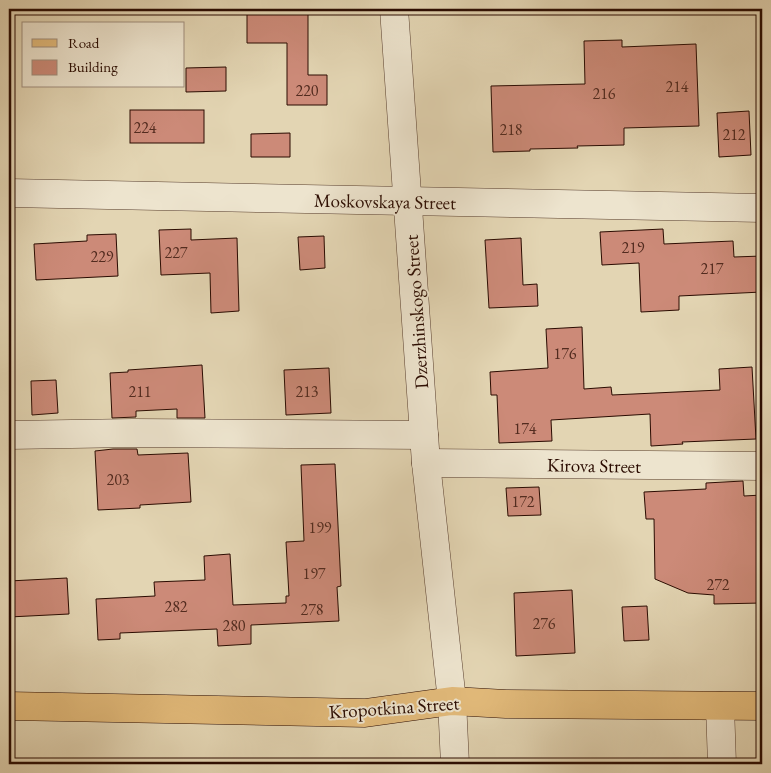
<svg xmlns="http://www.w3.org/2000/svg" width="771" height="773" font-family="'EB Garamond',serif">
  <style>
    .building { fill: #cc8a78; stroke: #2a0b01 }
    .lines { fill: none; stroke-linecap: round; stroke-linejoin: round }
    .minor-casing { stroke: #583e2e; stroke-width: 29 }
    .major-casing { stroke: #2a0b01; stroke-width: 29 }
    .minor { stroke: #ede4ce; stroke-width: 28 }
    .major { stroke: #e2ba7a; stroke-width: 28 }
    .labels { text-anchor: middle; stroke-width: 4; stroke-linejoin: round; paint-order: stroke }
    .number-label { font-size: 16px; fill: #522b1f }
    .street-label { font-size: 19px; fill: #2a0b01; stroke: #ede4ce }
  </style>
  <rect width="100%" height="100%" fill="#e3d5b3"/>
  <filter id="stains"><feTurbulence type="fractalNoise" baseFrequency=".004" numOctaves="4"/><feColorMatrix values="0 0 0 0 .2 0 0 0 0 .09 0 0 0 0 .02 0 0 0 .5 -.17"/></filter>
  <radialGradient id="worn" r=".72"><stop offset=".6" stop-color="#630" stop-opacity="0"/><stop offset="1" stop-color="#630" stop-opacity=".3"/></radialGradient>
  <g class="building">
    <path d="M247,9h61v66h19v30h-40v-62h-40z"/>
    <path d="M622,40v7l74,-3 3,82 -75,2v17l-47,1 1,2 -48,1v2l-37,1 -2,-66 94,-2 -1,-43z"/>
    <path d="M226,67v24l-40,1v-24z"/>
    <rect x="130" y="110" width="74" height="33"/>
    <path d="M749,111l2,44 -32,2 -2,-44z"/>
    <path d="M290,133v24h-39v-23z"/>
    <path d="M191,229v11l46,-2 2,73 -28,2 -1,-40 -49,2 -2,-45z"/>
    <path d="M663,229l1,15 69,-3 1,16 28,-1v36l-83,4v14l-38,2 -2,-49 -37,2 -2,-33z"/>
    <path d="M116,234l2,42 -82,4 -2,-36 53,-3v-6z"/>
    <path d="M324,236l1,32 -25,2 -2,-33z"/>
    <path d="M521,238l2,47 14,-1 1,22 -49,2 -4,-68z"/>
    <path d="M582,327l2,62 27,-2 1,8 108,-5 -1,-21 33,-2 4,72 -74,3 1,2 -32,2 -1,-32 -99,6 1,21 -53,2 -2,-48h-6l-1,-23 58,-4 -2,-39z"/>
    <path d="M202,365l3,53h-28v-9l-41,2v6l-24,1 -2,-45 18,-1v-2z"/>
    <path d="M329,368l2,45 -45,2 -2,-45z"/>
    <path d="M56,380l2,33 -26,2 -1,-34z"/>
    <path d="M113,449h24l1,6 50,-2 3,49 -51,3v3l-42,2 -3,-59z"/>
    <path d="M335,464l6,122 -4,1 2,34 -88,4v19l-33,2 -1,-17 -97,4v6l-22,1 -2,-41 59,-3 -1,-14 51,-2 -1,-24 26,-2 3,51 53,-2v-7h3l-3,-54 18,-1 -3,-76z"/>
    <path d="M743,481l1,15 18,-1v108l-48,1v-9l-26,-2 -33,-14 -1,-60h-8l-2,-27 62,-3v-6z"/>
    <path d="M539,487l2,28 -33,1 -2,-28z"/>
    <path d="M67,578l2,36 -60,3v-36z"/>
    <path d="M572,590l3,63 -59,3 -2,-63z"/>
    <path d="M647,606l2,34 -25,1 -2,-34z"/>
  </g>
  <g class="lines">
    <defs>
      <g id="minor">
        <path d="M394,9l32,454 26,238 3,63"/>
        <path d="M9,193l753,15"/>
        <path d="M9,435l124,-2 291,2"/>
        <path d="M426,463l336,3"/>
        <path d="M720,706l2,58"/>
      </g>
      <path id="major" d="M9,706l356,7 87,-12 54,3 256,2"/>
    </defs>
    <use href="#minor" class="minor-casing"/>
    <use href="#major" class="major-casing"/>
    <use href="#minor" class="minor"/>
    <use href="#major" class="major"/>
  </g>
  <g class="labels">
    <g class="number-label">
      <text x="677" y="92">214</text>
      <text x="307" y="96">220</text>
      <text x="604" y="99">216</text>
      <text x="145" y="133">224</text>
      <text x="511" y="135">218</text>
      <text x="734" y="140">212</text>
      <text x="633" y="253">219</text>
      <text x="176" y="258">227</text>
      <text x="102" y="262">229</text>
      <text x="712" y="274">217</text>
      <text x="565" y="359">176</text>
      <text x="140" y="397">211</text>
      <text x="307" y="397">213</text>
      <text x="525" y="434">174</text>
      <text x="118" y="485">203</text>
      <text x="523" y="507">172</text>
      <text x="320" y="533">199</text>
      <text x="314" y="579">197</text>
      <text x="718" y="590">272</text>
      <text x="176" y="612">282</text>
      <text x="312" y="615">278</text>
      <text x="544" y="629">276</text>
      <text x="234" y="631">280</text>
    </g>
    <g class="street-label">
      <text transform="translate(385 201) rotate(1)" y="7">Moskovskaya Street</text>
      <text transform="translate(416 312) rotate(-94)" y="7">Dzerzhinskogo Street</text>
      <text transform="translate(594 465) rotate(1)" y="7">Kirova Street</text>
      <text transform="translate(394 707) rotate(-4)" y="7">Kropotkina Street</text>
    </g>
  </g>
  <rect width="771" height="773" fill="none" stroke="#e3d5b3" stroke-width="30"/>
  <rect x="10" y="10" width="751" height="753" fill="none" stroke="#2a0b01" stroke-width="2.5"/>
  <rect x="15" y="15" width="741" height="743" fill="none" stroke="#2a0b01"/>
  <rect x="22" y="22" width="162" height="65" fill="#ede4ce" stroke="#9f8d7c"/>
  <rect x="32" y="39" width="25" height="8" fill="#e2ba7a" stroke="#9f8d7c"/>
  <text x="68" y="48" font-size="15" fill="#2a0b01">Road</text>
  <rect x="32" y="60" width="25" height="15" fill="#cc8a78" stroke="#9f8d7c"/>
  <text x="68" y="72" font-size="15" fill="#2a0b01">Building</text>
  <rect width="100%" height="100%" filter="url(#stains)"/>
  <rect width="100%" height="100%" fill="url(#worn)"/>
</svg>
